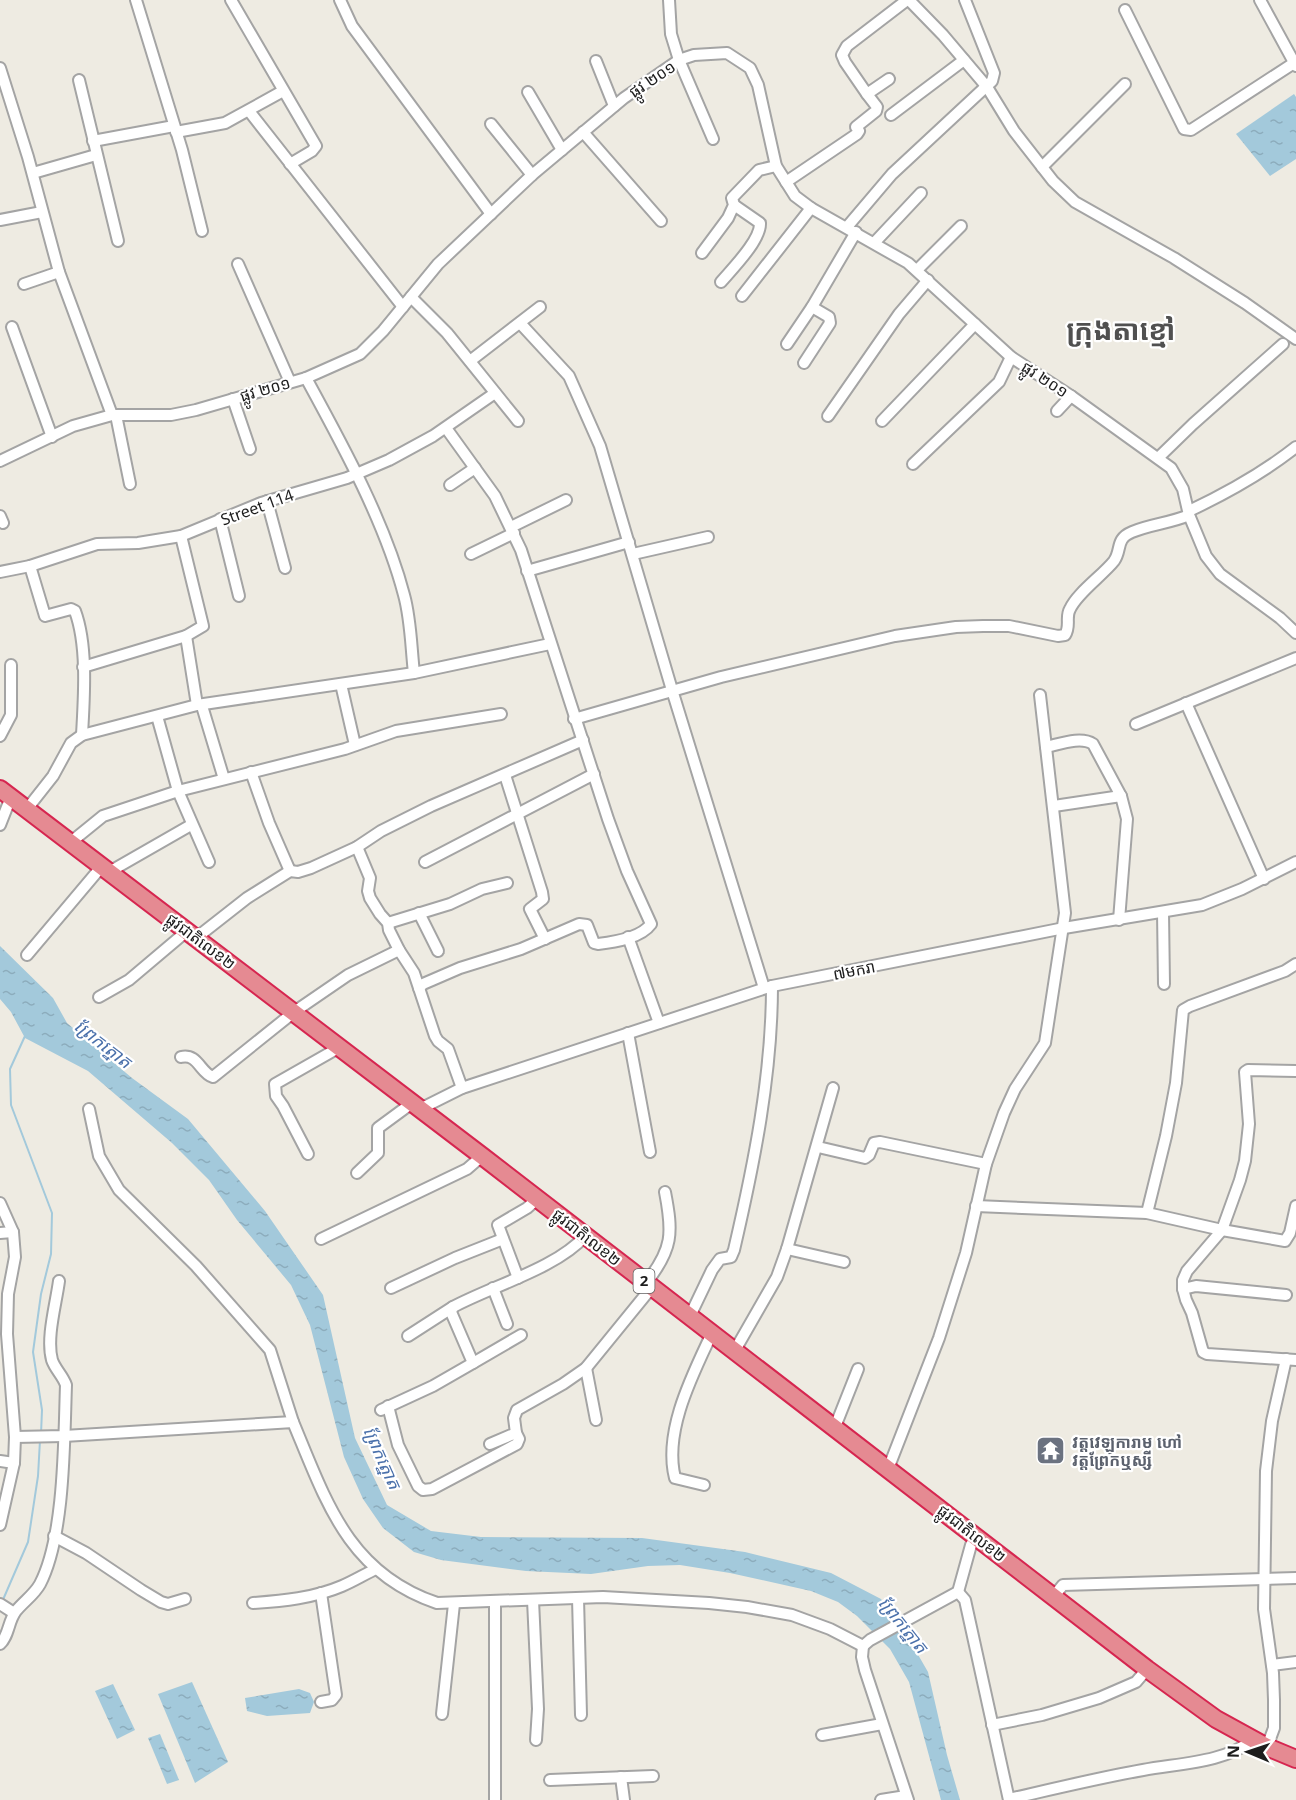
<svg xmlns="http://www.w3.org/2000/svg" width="1296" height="1800" font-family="'Noto Sans','Noto Sans Khmer',sans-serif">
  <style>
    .water { fill: url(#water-ripples) }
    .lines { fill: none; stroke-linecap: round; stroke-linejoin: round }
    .stream { stroke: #a3c9db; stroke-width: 2 }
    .minor-casing { stroke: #a4a4a4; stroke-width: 14 }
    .highway-casing { stroke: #d62650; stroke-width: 20 }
    .minor { stroke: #fff; stroke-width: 10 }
    .highway { stroke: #e58a92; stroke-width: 16 }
    .labels { text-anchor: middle; stroke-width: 4.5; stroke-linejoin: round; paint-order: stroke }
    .shield { fill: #fff; stroke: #616161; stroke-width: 1.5 }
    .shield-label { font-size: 15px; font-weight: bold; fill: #1d1d1d }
    .street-label { font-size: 16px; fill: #1d1d1d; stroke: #fff }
    .worship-label { font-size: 16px; font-weight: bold; fill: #5b616d; stroke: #fff; text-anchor: start }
    .water-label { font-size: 18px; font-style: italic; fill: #4b71ab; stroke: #fff }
    .town-label { font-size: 28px; font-weight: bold; fill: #505050; stroke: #fff }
  </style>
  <defs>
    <pattern id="water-ripples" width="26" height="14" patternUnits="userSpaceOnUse" patternTransform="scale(1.5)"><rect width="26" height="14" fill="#a3c9db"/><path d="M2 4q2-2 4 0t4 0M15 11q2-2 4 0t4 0" fill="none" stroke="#8cacbc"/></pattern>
  </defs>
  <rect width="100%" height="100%" fill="#eeebe2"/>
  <g class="water">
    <path d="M1294,94l2,3v62l-26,17 -34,-42z"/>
    <path d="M0,946l53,52 14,25 65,55 56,41 77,92 58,84 32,143 32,67 44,26 50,6 161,1 103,14 86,21 50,26 28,40 19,33 19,83 13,45h-19l-32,-118 -19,-33 -33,-33 -19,-14 -27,-11 -81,-18 -50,-8 -32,1 -57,8 -65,-3 -85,-11 -27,-8 -31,-24 -20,-29 -19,-42 -34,-132 -19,-40 -54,-65 -28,-40 -37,-37 -84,-72 -63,-33 -14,-26 -11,-13z"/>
    <path d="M192,1682l36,80 -33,21 -37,-89z"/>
    <path d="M113,1684l22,46 -18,9 -22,-48z"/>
    <path d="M299,1689l11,4 4,9 -4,11 -43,3 -20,-5 -2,-13z"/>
    <path d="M160,1734l19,46 -12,4 -19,-46z"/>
  </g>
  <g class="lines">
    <g class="stream">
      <path d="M25,1036l-15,33 1,36 41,108 -1,41 -10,40 -8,58 9,58 -1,24"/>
      <path d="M2,1602l26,-60 10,-66 2,-36"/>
    </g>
    <defs>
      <g id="minor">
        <path d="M136,0l46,150 20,81"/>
        <path d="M231,0l85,146 -4,5 -22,13"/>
        <path d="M340,0l12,26 139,188"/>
        <path d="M669,0l2,34 8,26 34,79"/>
        <path d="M909,0l34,35 44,52 27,44 39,50 22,21 99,56 71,45 51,36"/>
        <path d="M1260,0l36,66"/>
        <path d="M1125,10l59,119 7,1 103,-67"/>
        <path d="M596,61l18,45"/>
        <path d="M0,68l28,89 31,115 53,143"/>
        <path d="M79,80l39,161"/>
        <path d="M528,92l34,58"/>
        <path d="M867,94l-22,-32 -3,-7 5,-9 60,-46"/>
        <path d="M249,111l154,196"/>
        <path d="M891,115l73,-55"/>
        <path d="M491,124l41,51"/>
        <path d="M176,132l49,-9 58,-32"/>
        <path d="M583,132l78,89"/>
        <path d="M93,141l81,-15"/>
        <path d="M1042,167l83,-83"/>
        <path d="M33,173l63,-18"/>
        <path d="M786,182l71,-48 2,-3 -3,-4 20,-16 1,-4 -10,-13 22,-15"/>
        <path d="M0,220l42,-8"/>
        <path d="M847,227l45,-53 100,-93 2,-8 -29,-73"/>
        <path d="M875,242l46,-49"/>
        <path d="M702,253l26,-35 6,-13 -2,-7 27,-28 17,-4"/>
        <path d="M238,264l52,118"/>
        <path d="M917,270l44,-44"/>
        <path d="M721,282c11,-13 40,-42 39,-59l-26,-18"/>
        <path d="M24,284l35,-12"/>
        <path d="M742,296l69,-88"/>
        <path d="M411,297l36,36 71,88"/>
        <path d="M520,323l49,53 31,70 72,244 92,298"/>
        <path d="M12,327l40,110"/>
        <path d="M787,344l25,-37 44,-75"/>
        <path d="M470,361l70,-54"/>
        <path d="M804,363l26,-40 -1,-6 -17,-10"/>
        <path d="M306,378c36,66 79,144 98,217 7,25 7,52 10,78"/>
        <path d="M233,399l17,50"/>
        <path d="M1057,411l14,-15"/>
        <path d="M116,415l14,69"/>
        <path d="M828,416l71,-102 29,-34"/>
        <path d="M882,421l93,-97"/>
        <path d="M1158,458l35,-34 90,-80"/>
        <path d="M0,461l73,-35 39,-11h59l25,-5 110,-32 54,-24 23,-23 55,-67 94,-89 92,-77 55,-38 15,-5 33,-2 23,15 8,17 18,81 19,30 16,12 97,55 103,94 60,39 100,72 12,21 6,26 17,41 14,18 60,44 16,15"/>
        <path d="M913,464l86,-82 12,-25"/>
        <path d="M450,485l25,-17"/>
        <path d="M267,501l18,67"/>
        <path d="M1189,511c38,-18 74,-38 107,-64"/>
        <path d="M0,516l3,7"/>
        <path d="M220,519l19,77"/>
        <path d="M511,527l55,-27"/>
        <path d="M471,554l43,-21"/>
        <path d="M633,554l75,-17"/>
        <path d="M30,566l15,50 26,-7 4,2c13,35 9,87 7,124"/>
        <path d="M527,571l102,-29"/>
        <path d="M0,572l30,-6 67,-22 41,-1 43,-7 80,-33 86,-25 42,-18 44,-24 62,-43"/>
        <path d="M186,636l11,69"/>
        <path d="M83,667l103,-31 17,-10 -22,-90"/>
        <path d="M341,684l14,61"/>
        <path d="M1186,703l78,176"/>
        <path d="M202,706l22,73"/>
        <path d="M157,716l21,75 31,71"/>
        <path d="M574,719l147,-42 174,-41 61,-9 27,-1h26l49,10 7,-1c6,-9 0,-18 5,-26 7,-16 33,-34 44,-48 8,-11 1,-22 18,-29 19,-8 39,-9 57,-17"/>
        <path d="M1136,724l160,-66"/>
        <path d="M0,736l11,-21v-50"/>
        <path d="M1046,747c14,-3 35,-11 47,-3l28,52"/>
        <path d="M251,772l18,51 21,48"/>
        <path d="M505,775l37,117 1,7 -13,10 15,30"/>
        <path d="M1054,806l67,-10 6,23 -8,101"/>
        <path d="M27,809l26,-33 18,-33 11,-8 115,-30 217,-32 136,-29"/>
        <path d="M0,825l11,-28"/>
        <path d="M71,842l32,-26 75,-25 167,-42 51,-18 105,-17"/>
        <path d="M357,847l13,31 -2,13 2,7 10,16 8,9 1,7 10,20 15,23 21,63 3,5 10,8 14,39"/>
        <path d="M425,862l169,-88"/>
        <path d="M109,872l82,-47"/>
        <path d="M1163,912l1,72"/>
        <path d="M419,913l19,38"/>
        <path d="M388,923l62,-19 32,-15 25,-6"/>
        <path d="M628,937l31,86"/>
        <path d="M196,938l51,-40 43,-27 8,1 13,-4 46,-21 24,-16 50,-25 152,-66"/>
        <path d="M27,955l75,-89"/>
        <path d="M419,988l4,-4 37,-16 61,-19 58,-25 8,1 7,18 4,1c17,-2 43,-6 53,-20l-24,-53 -19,-52 -87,-269 -26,-54 -49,-68"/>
        <path d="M99,997l30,-17 58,-49"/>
        <path d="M628,1033l22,119"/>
        <path d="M181,1057c17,-4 19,16 32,20l81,-65 54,-37 51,-25"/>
        <path d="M1296,1071l-48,-1 -3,2 4,52 -4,37 -5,19 -18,50 -35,41 -4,9v9l3,11 6,13 11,39 4,2 89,6"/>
        <path d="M89,1109l10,47 20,34 77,76 74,84 23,72"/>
        <path d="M420,1109l42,-21 310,-102 292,-58 138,-23 40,-16 54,-27"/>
        <path d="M818,1147l47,11 4,-3 5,-12 6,-1 106,22"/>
        <path d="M308,1154l-25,-48 -7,-10 -1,-12 65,-37"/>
        <path d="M357,1173l21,-20v-25l34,-25"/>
        <path d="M0,1203l13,29 2,25 -7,37 -1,40 8,103 -1,26 -14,62"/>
        <path d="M976,1206l171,7 75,17 63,11 5,-8 6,-27"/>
        <path d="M1147,1213l19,-77 10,-53 7,-73 7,-4 95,-35 11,-7"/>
        <path d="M0,1233l13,-1"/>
        <path d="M321,1239l146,-70 15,-13"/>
        <path d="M787,1249l57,13"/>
        <path d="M518,1278l-20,-53 29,-17 10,-9"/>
        <path d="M646,1283c27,-34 27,-50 19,-91"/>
        <path d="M391,1288l64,-30 48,-19"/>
        <path d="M493,1288l14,36"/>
        <path d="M1183,1289l13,-3 90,9"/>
        <path d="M690,1316l22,-46 8,-11 11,-2 3,-7c20,-86 38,-175 38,-264"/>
        <path d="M408,1336l45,-29"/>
        <path d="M734,1352l43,-75 10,-28 46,-161"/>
        <path d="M473,1363l48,-28"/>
        <path d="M586,1368l10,52"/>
        <path d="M388,1406l10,39 20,41 5,4 9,-1 85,-45 2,-5 -3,-6"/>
        <path d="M381,1410l52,-24 40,-23 -22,-51 2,-5c39,-21 104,-39 132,-71"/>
        <path d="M835,1427l23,-58"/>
        <path d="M15,1437l49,-1 229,-14c33,79 55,151 144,181l166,-6 106,6 38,4 45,8 38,14 33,17 7,-6 88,-48 13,-47 5,-8"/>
        <path d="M490,1444l26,-11 -2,-15 3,-8 46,-26 23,-16 66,-81"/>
        <path d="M0,1461l14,2"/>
        <path d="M888,1469l51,-131 27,-85 20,-89 18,-51 11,-24 30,-46 20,-130 -25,-218"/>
        <path d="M704,1485l-29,-7c-12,-47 18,-104 37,-145"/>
        <path d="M54,1536l32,17 55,37 20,12 7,2 17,-5"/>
        <path d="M958,1592l7,8 44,200"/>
        <path d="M1054,1596l9,-11 233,-7"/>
        <path d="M578,1598l3,117"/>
        <path d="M533,1600l5,109 -2,31"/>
        <path d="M253,1603c30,-2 61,-5 89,-17 12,-5 23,-12 34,-17"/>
        <path d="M0,1604l14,9"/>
        <path d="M0,1644c9,-8 8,-23 16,-33 7,-9 18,-16 24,-27 25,-48 24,-145 26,-199 -3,-9 -11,-16 -14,-25 -6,-22 4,-56 7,-79"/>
        <path d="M863,1646l-1,11 3,13 43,130"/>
        <path d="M1272,1665l24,-3"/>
        <path d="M321,1702l11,-2 4,-5 -15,-102"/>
        <path d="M442,1714l12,-110"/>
        <path d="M992,1725l50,-10 57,-17 37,-16 11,-13"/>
        <path d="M822,1735l60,-11"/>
        <path d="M1267,1747l7,-19v-28l-1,-27 -9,-64 2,-138 6,-50 14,-62"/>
        <path d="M621,1777l3,23"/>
        <path d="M550,1780l103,-4"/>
        <path d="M1009,1799c44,-10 89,-21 134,-29 37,-7 80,-7 110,-30"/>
        <path d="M495,1800v-199"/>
        <path d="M881,1800l25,-4"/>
      </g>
      <path id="highway" d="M0,789l482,367 665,513 69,50 51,28 29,12"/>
    </defs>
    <use href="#minor" class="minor-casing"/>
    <use href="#highway" class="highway-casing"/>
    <use href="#minor" class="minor"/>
    <use href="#highway" class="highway"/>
  </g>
  <defs>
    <symbol id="temple-square" viewBox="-11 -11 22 22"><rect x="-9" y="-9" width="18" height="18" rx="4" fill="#6b7280" stroke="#fff"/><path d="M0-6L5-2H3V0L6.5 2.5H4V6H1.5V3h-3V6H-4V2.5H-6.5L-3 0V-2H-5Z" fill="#fff"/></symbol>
  </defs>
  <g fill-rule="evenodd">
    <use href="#temple-square" x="1034" y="1434" width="33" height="33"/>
  </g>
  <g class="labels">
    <rect class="shield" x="633.5" y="1269" width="21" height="24" rx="4.5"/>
    <g class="shield-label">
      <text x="644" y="1286">2</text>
    </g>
    <g class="street-label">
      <text transform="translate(652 79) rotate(-34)" y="6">ផ្លូវ ២០១</text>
      <text transform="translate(1045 379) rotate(33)" y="6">ផ្លូវ ២០១</text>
      <text transform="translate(265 389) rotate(-16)" y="6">ផ្លូវ ២០១</text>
      <text transform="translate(257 507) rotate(-20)" y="6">Street 114</text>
      <text transform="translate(201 941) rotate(37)" y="6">ផ្លូវជាតិលេខ២</text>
      <text transform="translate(854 970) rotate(-11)" y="6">៧មករា</text>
      <text transform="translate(587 1237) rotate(38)" y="6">ផ្លូវជាតិលេខ២</text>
      <text transform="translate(972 1533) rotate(38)" y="6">ផ្លូវជាតិលេខ២</text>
    </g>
    <g class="worship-label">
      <text x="1072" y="1448">វត្តវេឡុការាម ហៅ<tspan x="1072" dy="18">វត្តព្រែកឬស្សី</tspan></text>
    </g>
    <g class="water-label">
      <text transform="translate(103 1044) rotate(38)" y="6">ព្រែកត្នោត</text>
      <text transform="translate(382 1458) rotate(66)" y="6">ព្រែកត្នោត</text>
      <text transform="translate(903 1625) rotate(51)" y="6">ព្រែកត្នោត</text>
    </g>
    <g class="town-label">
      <text x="1121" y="340">ក្រុងតាខ្មៅ</text>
    </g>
  </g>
  <g transform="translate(1248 1752) rotate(272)" stroke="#ffffff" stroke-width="4.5" paint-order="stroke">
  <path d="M0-4.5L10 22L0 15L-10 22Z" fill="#1d1d1d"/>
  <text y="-9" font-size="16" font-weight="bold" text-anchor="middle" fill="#1d1d1d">N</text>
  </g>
</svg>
